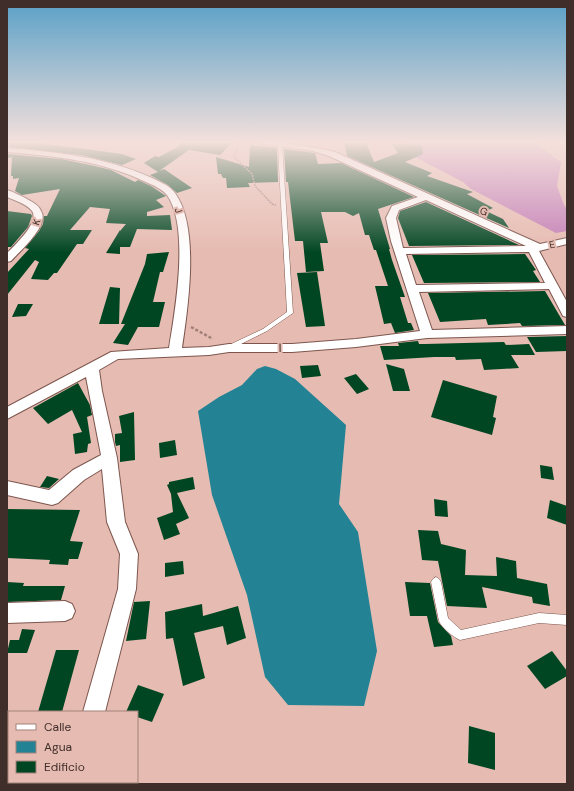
<svg xmlns="http://www.w3.org/2000/svg" width="574" height="791" font-family="'DM Sans',sans-serif">
  <style>
    .forest { fill: #c37fb7 }
    .water { fill: #238395 }
    .building { fill: #004622 }
    .lines { fill: none; stroke-linecap: round; stroke-linejoin: round }
    .lane-casing { stroke: #7c564e; stroke-width: 1 }
    .street-casing { stroke: #7c564e; stroke-width: 2 }
    .path-far1 { stroke: #a08079; stroke-width: 1.5; stroke-dasharray: 2 1; stroke-linecap: butt }
    .path { stroke: #a08079; stroke-width: 2.5; stroke-dasharray: 3 2; stroke-linecap: butt }
    .lane { fill: #fff; fill-rule: evenodd }
    .street { fill: #fff; fill-rule: evenodd }
    .labels { text-anchor: middle; stroke-width: 4; stroke-linejoin: round; paint-order: stroke }
    .far-street-label { font-size: 10px; fill: #3f2e2a; stroke: #e6bbb1 }
    .street-label { font-size: 12px; fill: #3f2e2a; stroke: #e6bbb1 }
  </style>
  <rect width="100%" height="100%" fill="#e6bbb1"/>
  <path class="forest" d="M404,142h134l2,5 21,15 -4,24 7,19 3,4v22l-11,2 -85,-44 -8,-7 -48,-25z"/>
  <path class="water" d="M265,366l11,3 19,10 51,46 -7,79 19,28 19,119 -13,55 -76,-1 -23,-28 -18,-82 -35,-100 -14,-84 21,-14 23,-12 15,-16z"/>
  <g class="building">
    <path d="M9,142h21l48,6 44,6 14,5 -14,6 -41,-10 -72,-8z"/>
    <path d="M180,142h53l-13,13 -31,-5 -30,21 5,-2 28,19 -15,5 -9,-8 -18,-10 8,-3 -14,-9 11,-7 4,1 20,-11z"/>
    <path d="M344,142h22l8,20 24,-9 -6,-9 30,1 1,9 -18,8 27,11 -5,3 46,16 -6,2 26,14 -7,3 17,8 6,9 -162,-72z"/>
    <path d="M250,145l27,3 1,34 -30,1 2,4 -23,1 -1,-10h-3l-2,-4h-3l-2,-17 33,10z"/>
    <path d="M284,149l31,4 3,11 23,-1 73,34 -36,12 12,40h-1l3,11 13,37h-5l8,26h3l3,7 -19,3 -4,-10 -7,1 -9,-38h13l-12,-36h-2l-5,-15h-4l-6,-22 -6,3 -8,-4h-24l7,31h-8l4,28 -18,1 -3,-31h-8l-7,-59h-2z"/>
    <path d="M8,154l53,5 34,7 16,4 24,12 3,-2 13,6 15,10 -10,4 8,7 -17,5v4l23,-1 2,15 -35,-1 -7,18h-10v7l-14,-1 14,-23v1l6,-7 -20,-1 4,-14 -20,-2 -20,23h22l-9,14h-6l-20,29h-3l-6,7 -17,-1 8,-17 -4,-2 -28,35v-22l22,-24 -4,-1 14,-17 4,-7 1,-8h3l13,-27 -38,6 -7,-4 4,-13 -6,1v-3h-2l1,-19 -4,1z"/>
    <path d="M426,202l93,43 -110,1 -11,-28 2,-7z"/>
    <path d="M7,211l24,3 1,2 -4,11 -17,20h-4z"/>
    <path d="M169,252l-6,20h-3l-7,30h12l-6,25h-21l-10,18 -15,-2 12,-19h-4l24,-60 2,-10z"/>
    <path d="M525,254l11,16 -3,1 7,11 -116,1 -12,-28z"/>
    <path d="M317,272l8,54 -19,1 -9,-54z"/>
    <path d="M110,287l10,1 -1,36h-20z"/>
    <path d="M545,291l20,34 -43,1 -2,-3 -32,2 -2,-6 -46,3 -12,-29z"/>
    <path d="M18,304h15l-7,12 -14,1z"/>
    <path d="M567,336v15l-31,1 -9,-15z"/>
    <path d="M418,341l1,3h6l79,-2 2,3 23,-1 6,11h-24l8,13 -35,2 -3,-11 -25,1 -1,-3h-21l-50,3 -4,-14h19l-1,-3z"/>
    <path d="M386,364l18,5 6,22h-17z"/>
    <path d="M318,365l3,11 -19,2 -2,-12z"/>
    <path d="M356,374l13,15 -12,5 -13,-16z"/>
    <path d="M443,380l54,16 -4,21 3,1 -4,17 -61,-18z"/>
    <path d="M78,383l12,22 2,10 -5,2 4,26 -3,1 -1,8 -12,2 -2,-20 9,-2 -10,-22 -24,14 -15,-16z"/>
    <path d="M134,412l1,48 -15,2v-17l-4,1 -1,-4v-8l7,-1 -3,-17z"/>
    <path d="M175,440l2,15 -17,3 -1,-15z"/>
    <path d="M540,465l12,2 2,13 -13,-2z"/>
    <path d="M47,476l12,3 -10,9 -9,-1z"/>
    <path d="M193,477l2,12 -18,4 12,25 -13,6 4,10 -16,6 -7,-22 16,-6 -2,-18 -4,-9 2,-1v-2z"/>
    <path d="M434,499l13,2 1,16 -13,-1z"/>
    <path d="M550,500l17,6v19l-20,-7z"/>
    <path d="M7,509l73,1 -10,31 13,1 -5,17h-9l-1,6 -19,-1 1,-4 -43,-2z"/>
    <path d="M418,530l20,1 3,13 25,6 -1,25 32,1 -1,-19 20,4 1,17 30,6 3,22 -17,-3 -1,-6 -50,-10 5,21 -40,-2 -9,-45 -16,-1z"/>
    <path d="M183,561l1,13 -19,3v-14z"/>
    <path d="M7,582l17,1 -1,3h42l-4,14 -54,2z"/>
    <path d="M405,582l25,1 8,39 13,14 2,9 -19,2 -7,-31h-17z"/>
    <path d="M150,601l-4,38 -20,2 8,-39z"/>
    <path d="M202,604l1,12 35,-10 8,32 -19,7 -4,-19 -29,7 11,45 -22,8 -10,-48 -7,1 -1,-27z"/>
    <path d="M22,629l13,1 -8,23h-20l3,-13h9z"/>
    <path d="M56,650h23l-17,62h-24z"/>
    <path d="M552,651l15,20v5l-22,13 -18,-23z"/>
    <path d="M138,685l26,9 -12,28 -15,-5v-5h-11z"/>
    <path d="M469,726l26,7v37l-27,-7z"/>
  </g>
  <g class="lines">
    <defs>
      <g id="lane">
        <path d="M280,144l2,1 11,168 -26,18 -38,19 -3,-2 1,-2 36,-17 24,-17 -8,-146 -1,-21z"/>
        <path d="M436,577l3,2 2,3 7,36 13,12 78,-17 28,2v10l-28,-2 -79,17c-7,-3 -18,-12 -21,-19l-8,-39 2,-3z"/>
      </g>
      <g id="street">
        <path d="M259,142c26,0 51,4 76,10l205,92 27,-6v6l-28,7 28,51v15l-4,-1 -14,-27 -130,3 13,38 135,-4v8l-140,4 -71,9 -64,5h-63l-20,3 -91,4 -19,11 3,21 15,67 8,64 13,32 -2,35 -31,123h-22l35,-123 2,-35 -13,-32 -5,-53 -18,11 -26,23 -6,2 -45,-10v-14l42,9 24,-20 28,-15 -15,-78 -79,42v-12l104,-55 58,-4c6,-37 21,-121 -2,-153 -5,-6 -14,-10 -21,-13 -44,-21 -90,-26 -139,-30v-4c50,4 99,9 145,30 8,4 17,7 23,15 25,34 13,115 7,155l27,-1 20,-3h63l64,-5 64,-8 -29,-90 -5,-23 6,-12 26,-9 -89,-41 -16,-5 -50,-7zM426,200l100,46 -123,2 -7,-30 3,-8zM529,252l16,31 -129,2 -10,-31z"/>
        <path d="M7,190c7,2 14,6 20,9 5,3 12,6 14,12 9,14 -21,40 -30,50l-4,1v-9c7,-7 33,-31 25,-42 -5,-7 -18,-11 -25,-14z"/>
        <path d="M65,601l7,3 3,7 -3,7 -7,3 -58,2v-20z"/>
        <path d="M64,782h24l-1,2h-24z"/>
      </g>
    </defs>
    <use href="#lane" class="lane-casing"/>
    <use href="#street" class="street-casing"/>
    <path class="path-far1" d="M240,142l-6,15 18,17 3,12 17,18 4,1"/>
    <path class="path" d="M191,327l22,12"/>
    <use href="#lane" class="lane"/>
    <use href="#street" class="street"/>
  </g>
  <linearGradient id="sky" x2="0" y2="1"><stop stop-color="#59a0c7"/><stop offset="0.56" stop-color="#f4e0dc"/><stop offset="1" stop-color="#f4e0dc" stop-opacity="0"/></linearGradient>
  <rect width="574" height="253" fill="url(#sky)"/>
  <g class="labels">
    <g class="far-street-label">
      <text transform="translate(179 210) rotate(71)" y="4">J</text>
      <text transform="translate(484 211) rotate(24)" y="4">G</text>
      <text transform="translate(36 222) rotate(-71)" y="4">K</text>
      <text transform="translate(552 244) rotate(-12)" y="4">E</text>
    </g>
    <g class="street-label">
      <text transform="translate(280 348) rotate(-1)" y="4">I</text>
    </g>
  </g>
  <rect width="574" height="791" fill="none" stroke="#3f2e2a" stroke-width="16"/>
  <rect x="8" y="711" width="130" height="72" fill="#e6bbb1" stroke="#a3837b"/>
  <rect x="16" y="724" width="20" height="6" fill="#ffffff" stroke="#a3837b"/>
  <text x="44" y="731" font-size="12" fill="#3f2e2a">Calle</text>
  <rect x="16" y="741" width="20" height="12" fill="#238395" stroke="#a3837b"/>
  <text x="44" y="751" font-size="12" fill="#3f2e2a">Agua</text>
  <rect x="16" y="761" width="20" height="12" fill="#004622" stroke="#a3837b"/>
  <text x="44" y="771" font-size="12" fill="#3f2e2a">Edificio</text>
</svg>
